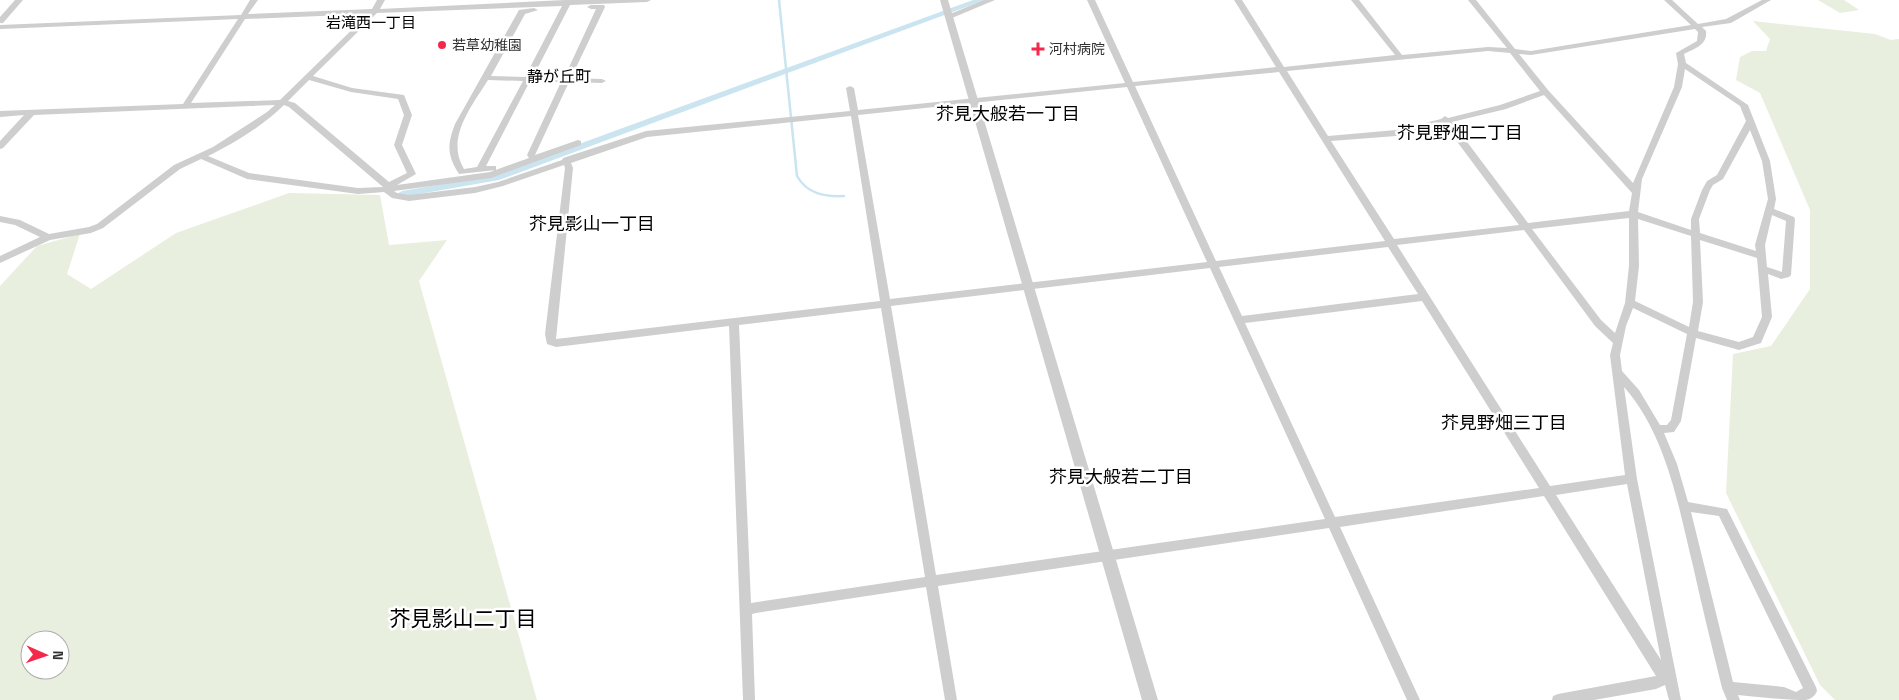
<svg xmlns="http://www.w3.org/2000/svg" width="1899" height="700" font-family="'Space Grotesk','Noto Sans JP',sans-serif">
  <style>
    .green { fill: #e9efde; fill-rule: evenodd }
    .lines { fill: none; stroke-linecap: round; stroke-linejoin: round }
    .stream { stroke: #cae5f0; stroke-width: 2.5 }
    .canal { fill: #cae5f0; fill-rule: evenodd }
    .minor { fill: #cecece; fill-rule: evenodd }
    .tertiary { fill: #cecece; fill-rule: evenodd }
    .poi-dot { fill: #f4284b; stroke: #fff; stroke-width: 2 }
    .labels { text-anchor: middle; stroke-width: 5; stroke-linejoin: round; paint-order: stroke }
    .far-poi-label { font-size: 14px; fill: #313131; stroke: #fff; text-anchor: start }
    .far-neighbourhood-label { font-size: 15px; fill: #000; stroke: #fff }
    .far-quarter-label { font-size: 16px; fill: #000; stroke: #fff }
    .neighbourhood-label { font-size: 18px; fill: #000; stroke: #fff }
    .near-neighbourhood-label { font-size: 21px; fill: #000; stroke: #fff }
  </style>
  <rect width="100%" height="100%" fill="#fff"/>
  <g class="green">
    <path d="M1818,0h26l15,10 -19,3z"/>
    <path d="M1753,21l122,13 16,6 8,-1v661h-64l-15,-15 -94,-192 7,-139 38,-8 39,-57v-79l-50,-117 -24,-13 4,-23 12,-6h14l4,-12z"/>
    <path d="M289,193l91,2 9,50 58,-5 -28,41 118,419h-537v-414l37,-40 43,-12 -13,40 24,15 85,-56zM30,640h30v30h-30z"/>
  </g>
  <g class="lines">
    <path class="stream" d="M779,0l18,176c10,18 28,21 47,20"/>
    <path class="canal" d="M973,0h12l-486,180 -97,17 -5,-3 5,-3 92,-16z"/>
    <g class="minor">
      <path d="M15,0h8l-20,23h-3v-6z"/>
      <path d="M250,0h8l-10,14 124,-5 5,-9h8l-5,9 185,-9h86l-4,2 -77,3 -37,72 31,1 32,-69h-5l-4,-2 4,-2h13l1,2 -34,71 31,1 4,2 -4,2 -33,-1 -34,73 43,-15 3,1v4l-90,33 -97,13 3,2 12,2 66,-8 23,-5 64,-22 1,-2 83,-27 204,-20 -4,-23 4,-2 4,2 4,22 267,-27 -38,-83h8l38,82 143,-15 -42,-67h8l42,67 111,-12 -44,-55h8l43,55 86,-8 19,1 -39,-48h8l39,49 16,2 160,-26 -27,-25h8l26,24 28,-5 36,-19h9l-40,23 -29,4 4,4c2,14 -12,18 -22,23l2,9 62,42 22,56 6,38 -2,10 20,8 1,2 -4,56 -2,2 -8,2 -13,-5 4,43 -11,26 -22,7 -43,-12 -15,83 -7,11 -10,1 13,31 11,38 39,7 89,178 1,4c-2,5 -6,8 -11,9 -19,0 -48,-3 -68,-5l2,5h-13l-5,-12c-10,-41 -20,-81 -29,-122 -15,-61 -26,-130 -69,-179l13,92 44,221h-12l-4,-15 -9,4 -62,11h-42l1,-4 5,-2 98,-18 -112,-180 -204,31 80,173h-13l-78,-172 -391,58 19,114h-12l-19,-113 -170,26 -4,1 3,86h-12l-14,-374 -173,21 -9,-3 -2,-10 20,-166 -1,-3 -61,21 -28,7 -66,8 -17,-3 -8,-6 -26,2 -111,-15 -46,-20 -21,10 -77,59 -12,5 -41,7 -50,23v-7l40,-19 -25,-12 -15,-3v-6l20,4 29,14 40,-7 8,-3 77,-59 39,-18 54,-35 8,-7 -241,10 -31,33 -3,1v-8l24,-26 -24,2v-6l183,-7 55,-85 -238,10v-4l241,-10zM562,6l-37,71 -34,-1 34,-62 13,-4 -4,-2 -15,2 -64,114c-8,21 -8,31 4,50l37,-4v-4h-10l44,-85 31,1 -34,73 2,3 -39,14 -93,13 19,-11 -14,-29 10,-30 -8,-20 -52,-7 -39,-12 64,-63zM368,14l-88,86 -89,3 54,-84zM1695,29l3,3 -1,9 -21,12 2,11 -4,23 -41,96 -85,-93 -29,-36 12,1zM1488,51l22,2 30,38 -40,14 -52,13 -3,-2 -4,3 -45,11 -68,6 -41,-65zM1685,69l55,37 6,15 -29,54 -10,6 -5,9 -11,29v11l-53,-18 4,-33 40,-92zM1279,72l106,169 -169,20 -81,-175zM309,80l42,12 47,7 6,16 -10,30 13,28 -18,9 -94,-79 -7,-2zM488,80l35,1 -46,86 -13,2c-19,-31 8,-63 24,-89zM1127,87l80,175 -317,37 -32,-184zM1544,95l88,98 -3,18 -101,12 -76,-101 54,-13zM284,105l5,2 94,80 -25,1 -109,-15 -41,-17c25,-12 56,-31 76,-51zM851,116l29,185 -324,38 17,-171 -2,-5 76,-26zM1444,124l75,101 -125,14 -63,-98 65,-5zM1750,130l12,31 6,38 -13,46 1,6 -56,-18 -1,-14 11,-29 3,-5 10,-6zM1772,215l14,6 -4,51 -15,-5 -2,-22zM1629,218v48l-4,37 -10,30 -14,-13 -69,-91zM1638,219l53,17 2,66 -4,25 -54,-26 4,-35zM1524,230l71,96 18,17 -3,12 15,120 -75,11 -153,-241zM1700,240l57,18 5,59 -9,20 -14,5 -41,-11 5,-29zM1388,247l30,47 -176,22 -23,-49zM1210,268l115,251 -389,56 -45,-269zM1422,301l117,187 -204,29 -90,-194zM881,308l44,269 -174,26 -12,-278zM1633,308l54,26 -16,86 -4,5h-7l-21,-35 -17,-19 -2,-16 6,-29zM1627,484l34,176 -105,-165zM1691,512l28,4 84,172 -7,4 -12,-5 -51,-5z"/>
      <path d="M984,0h11l-43,18 -7,-2z"/>
    </g>
    <path class="tertiary" d="M940,0h8l210,700h-16z"/>
  </g>
  <g class="poi-dot">
    <circle cx="442" cy="45" r="5"/>
    <path d="M1035.5 41.5h5v5h5v5h-5v5h-5v-5h-5v-5h5z"/>
  </g>
  <g class="labels">
    <g class="far-poi-label">
      <text x="452" y="50">若草幼稚園</text>
      <text x="1049" y="54">河村病院</text>
    </g>
    <g class="far-neighbourhood-label">
      <text x="371" y="28">岩滝西一丁目</text>
    </g>
    <g class="far-quarter-label">
      <text x="559" y="82">静が丘町</text>
    </g>
    <g class="neighbourhood-label">
      <text x="1008" y="120">芥見大般若一丁目</text>
      <text x="1460" y="139">芥見野畑二丁目</text>
      <text x="592" y="230">芥見影山一丁目</text>
      <text x="1504" y="429">芥見野畑三丁目</text>
      <text x="1121" y="483">芥見大般若二丁目</text>
    </g>
    <g class="near-neighbourhood-label">
      <text x="463" y="626">芥見影山二丁目</text>
    </g>
  </g>
  <g transform="translate(45 655) rotate(92)"><circle r="24" fill="#ffffff" stroke="#adadad"/>
  <path d="M0-4L9 19L0 12L-9 19Z" fill="#f4284b"/>
  <text y="-8" font-size="14" font-weight="bold" text-anchor="middle" fill="#313131">N</text>
  </g>
</svg>
